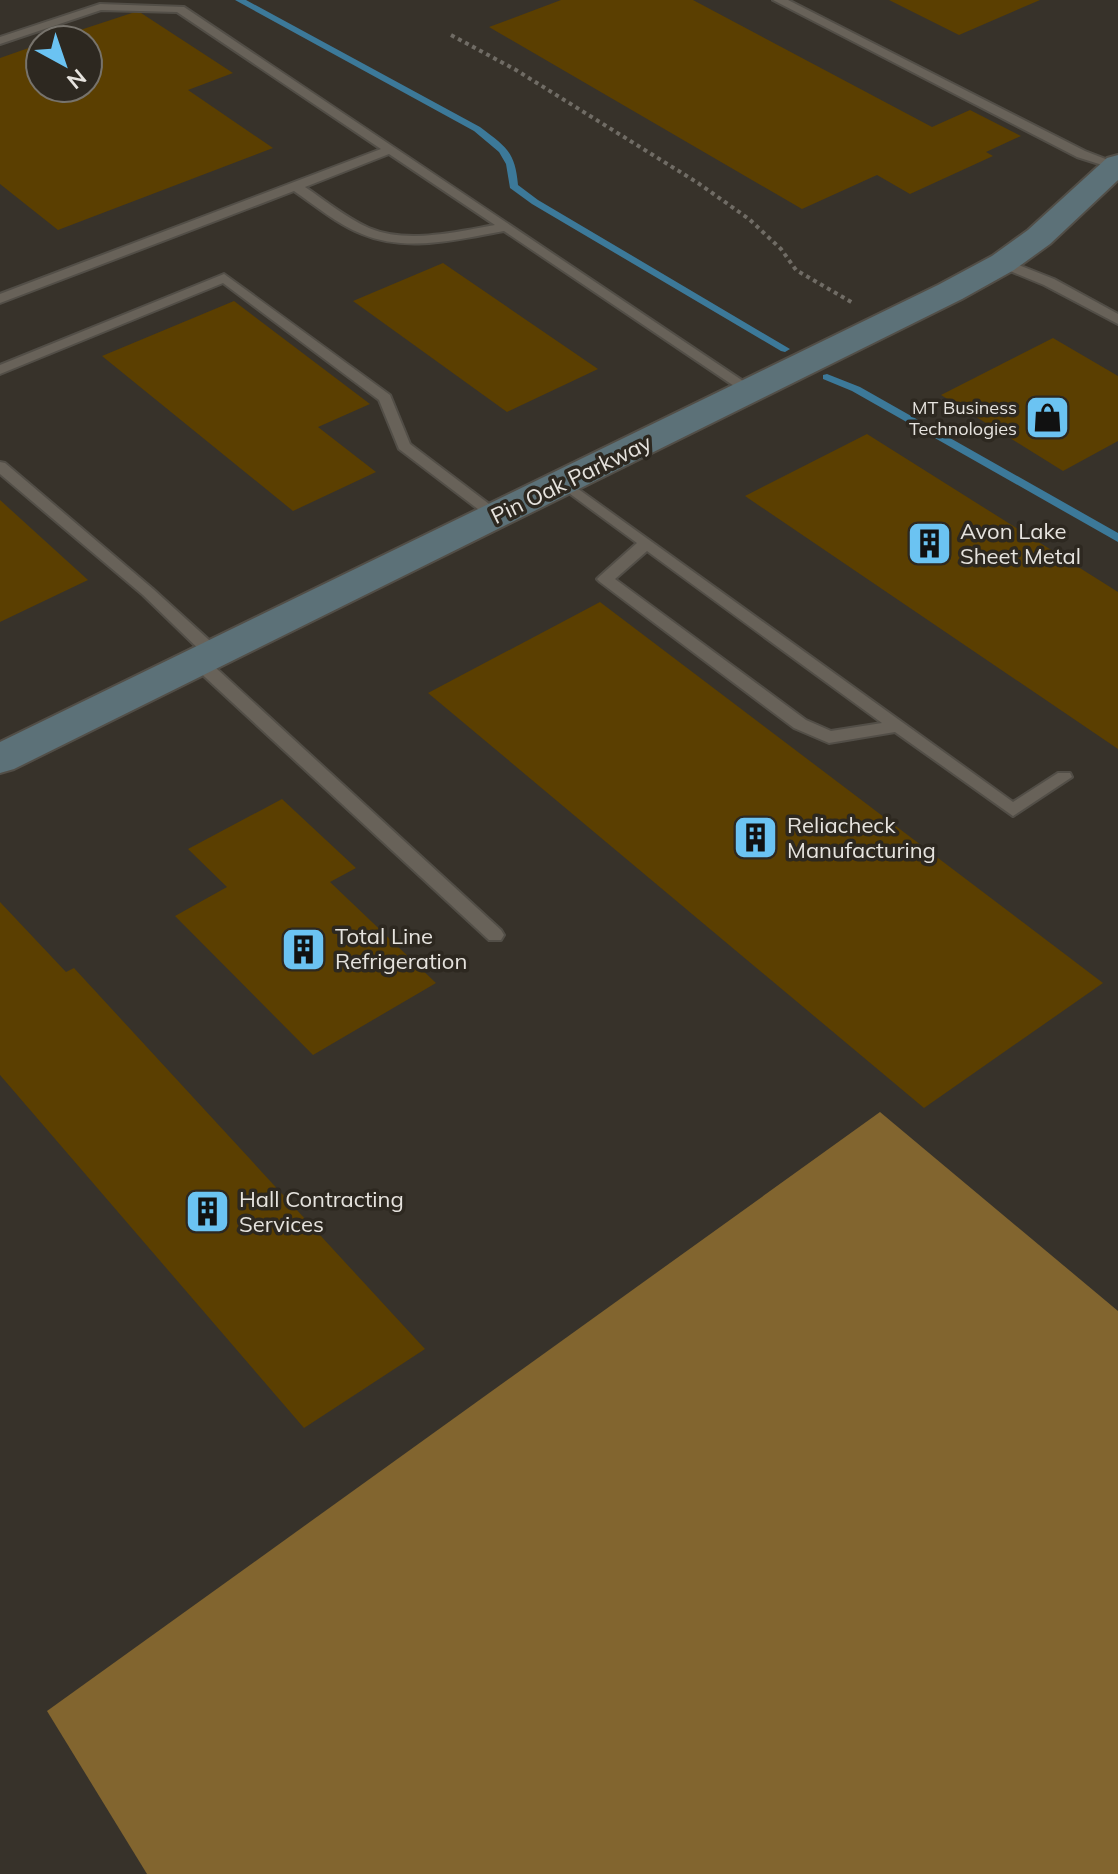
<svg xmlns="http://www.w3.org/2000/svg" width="1118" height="1874" font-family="Mulish,sans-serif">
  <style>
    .forest { fill: #82652f }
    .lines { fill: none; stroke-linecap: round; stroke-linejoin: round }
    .stream { fill: #3c7999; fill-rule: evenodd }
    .building { fill: #5b3f01 }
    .lane-casing { stroke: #524e47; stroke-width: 4 }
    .secondary-casing { stroke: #524e47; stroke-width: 4 }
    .path { stroke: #706c65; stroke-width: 4; stroke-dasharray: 4 4; stroke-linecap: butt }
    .lane { fill: #686259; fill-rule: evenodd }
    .secondary { fill: #5c7178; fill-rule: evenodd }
    .labels { text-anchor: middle; stroke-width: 7; stroke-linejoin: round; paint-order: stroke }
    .far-poi-label { font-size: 18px; fill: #e6e3de; stroke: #2d2820; text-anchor: end }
    .street-label { font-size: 22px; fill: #e6e3de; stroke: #2d2820 }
    .poi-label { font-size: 22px; fill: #e6e3de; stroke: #2d2820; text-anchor: start }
  </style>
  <rect width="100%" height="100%" fill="#37322a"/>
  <path class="forest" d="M880,1112l238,199v563h-971l-100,-163z"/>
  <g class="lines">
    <g class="stream">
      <path d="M235,0h11l234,127c26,20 35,24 38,58l20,15 252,149 -5,3 -4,-1 -249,-147 -22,-16 -4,-24 -7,-12 -25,-21z"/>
      <path d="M827,374l33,13 258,146v9l-266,-151 -29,-12v-4z"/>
    </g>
  </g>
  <g class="building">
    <path d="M561,0h132l239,127 38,-17 51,26 -35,16 7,4 -83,38 -33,-19 -75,34 -313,-182z"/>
    <path d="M889,0h151l-81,35z"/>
    <path d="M138,11l95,62 -45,17 85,58 -215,82 -58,-46v-126l40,-14v44h48v-48l-35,-1z"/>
    <path d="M443,263l155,106 -91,43 -154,-111z"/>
    <path d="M234,301l136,103 -52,23 58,45 -83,39 -191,-155z"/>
    <path d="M1053,338l65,38v65l-55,30 -122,-76z"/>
    <path d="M867,434l251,158v157l-373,-253z"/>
    <path d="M0,500l88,80 -88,42z"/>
    <path d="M600,602l503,381 -179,125 -496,-415z"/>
    <path d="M282,799l74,69 -26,14 106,101 -123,72 -138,-139 52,-29 -39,-38z"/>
    <path d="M0,902l66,70 8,-4 351,381 -121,79 -304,-353z"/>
  </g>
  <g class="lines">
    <defs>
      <g id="lane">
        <path d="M773,0h15l297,151 33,13v6l-41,-13z"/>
        <path d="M100,4l84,3 574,384 -7,4 -5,-1 -242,-163c-45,8 -97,22 -142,3 -25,-10 -46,-28 -68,-43l-294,112v-9l381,-145 -204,-137 -76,-2 -101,34v-7zM389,154l106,71c-40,7 -88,19 -126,3 -23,-10 -43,-27 -64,-41z"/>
        <path d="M1003,259l51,20 64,35v10l-74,-39 -46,-19 -2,-3z"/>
        <path d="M224,274l166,121 20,49 91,69v6h-10l-92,-70 -20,-49 -156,-117 -223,91v-9z"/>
        <path d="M0,462l5,1 148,126 67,61 2,4 -2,4h-12l-65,-63 -143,-121z"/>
        <path d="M563,478l450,324 45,-29h12l2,4 -59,39 -118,-84 -66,11 -35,-15 -194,-146 -3,-3 3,-3 37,-33 -79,-58 -2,-3zM647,551l235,172 -51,8 -25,-11 -191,-141z"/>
        <path d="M199,657l6,1 296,272 3,5 -3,5h-12l-296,-274 -2,-4 2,-4z"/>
      </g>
      <path id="secondary" d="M1118,155v25l-68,64 -36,26 -52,29 -948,470 -14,4v-31l938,-457 54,-29 36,-26 79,-72z"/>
    </defs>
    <use href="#lane" class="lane-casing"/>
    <use href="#secondary" class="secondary-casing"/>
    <path class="path" d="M451,35l65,35 182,113 51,36 32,30 15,21 57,33"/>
    <use href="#lane" class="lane"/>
    <use href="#secondary" class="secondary"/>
  </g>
  <defs>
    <symbol id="shop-square" viewBox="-11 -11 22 22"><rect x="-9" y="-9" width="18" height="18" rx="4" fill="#6bc3f2" stroke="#2d2820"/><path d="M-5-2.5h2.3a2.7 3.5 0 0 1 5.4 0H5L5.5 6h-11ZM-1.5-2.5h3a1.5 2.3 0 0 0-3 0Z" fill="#111"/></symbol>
    <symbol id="building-square" viewBox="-11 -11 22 22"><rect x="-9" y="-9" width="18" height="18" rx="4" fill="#6bc3f2" stroke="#2d2820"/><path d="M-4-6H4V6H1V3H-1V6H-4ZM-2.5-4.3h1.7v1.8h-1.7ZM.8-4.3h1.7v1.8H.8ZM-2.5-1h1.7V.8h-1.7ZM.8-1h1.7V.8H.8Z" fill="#111"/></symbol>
  </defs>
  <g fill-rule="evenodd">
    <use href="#shop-square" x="1022" y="392" width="51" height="51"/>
    <use href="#building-square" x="904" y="518" width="51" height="51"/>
    <use href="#building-square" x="730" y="812" width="51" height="51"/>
    <use href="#building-square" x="278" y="924" width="51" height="51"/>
    <use href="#building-square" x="182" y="1186" width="51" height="51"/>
  </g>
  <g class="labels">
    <g class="far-poi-label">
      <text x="1017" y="414">MT Business<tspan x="1017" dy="21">Technologies</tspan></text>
    </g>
    <g class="street-label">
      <text transform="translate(571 479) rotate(-26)" y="8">Pin Oak Parkway</text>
    </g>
    <g class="poi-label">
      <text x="960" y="539">Avon Lake<tspan x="960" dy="25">Sheet Metal</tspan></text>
      <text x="787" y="833">Reliacheck<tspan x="787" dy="25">Manufacturing</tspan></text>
      <text x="335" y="944">Total Line<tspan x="335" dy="25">Refrigeration</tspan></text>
      <text x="239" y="1207">Hall Contracting<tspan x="239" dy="25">Services</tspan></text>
    </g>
  </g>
  <g transform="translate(64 64) rotate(140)"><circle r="38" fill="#2d2820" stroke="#77736c" stroke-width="2"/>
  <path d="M0-6L14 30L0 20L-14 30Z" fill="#6bc3f2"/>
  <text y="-12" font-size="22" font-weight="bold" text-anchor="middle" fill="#e6e3de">N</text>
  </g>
</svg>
